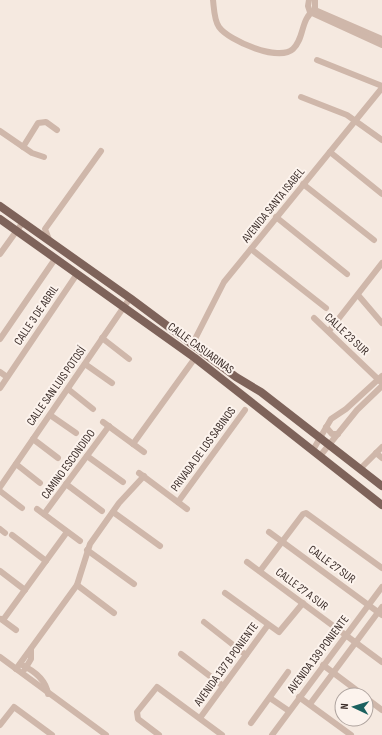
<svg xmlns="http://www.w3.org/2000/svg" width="382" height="735" font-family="'Sofia Sans Condensed',sans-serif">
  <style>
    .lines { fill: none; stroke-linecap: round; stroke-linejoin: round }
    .minor { stroke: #cfb7aa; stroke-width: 6 }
    .major { stroke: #7e635a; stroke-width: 8 }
    .labels { text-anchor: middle; stroke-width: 4; stroke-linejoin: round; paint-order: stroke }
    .street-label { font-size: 12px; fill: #3c2e2a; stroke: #fcf3ed }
  </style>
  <rect width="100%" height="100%" fill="#f5e9e0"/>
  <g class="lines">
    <g class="minor">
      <path d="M213,0c1,8 1,20 6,27 10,14 60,35 74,22 12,-11 7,-31 22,-39"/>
      <path d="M309,0l-1,6 2,6"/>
      <path d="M315,10l67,29"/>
      <path d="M315,10v-10"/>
      <path d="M310,12l72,33"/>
      <path d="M317,60l65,26"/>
      <path d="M301,97l46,18 35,25"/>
      <path d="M0,131l32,22 12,4"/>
      <path d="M23,147l15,-24 8,-1 11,8"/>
      <path d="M330,152l52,42"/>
      <path d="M303,184l71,56"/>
      <path d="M276,217l71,57"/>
      <path d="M50,242l-5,-13 56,-78"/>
      <path d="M251,249l75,59"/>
      <path d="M0,254l23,-32"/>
      <path d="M358,295l24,28"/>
      <path d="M314,318l68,65"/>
      <path d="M329,331l53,-68"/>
      <path d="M102,338l27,21"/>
      <path d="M0,339l55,-80"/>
      <path d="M193,343l31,-61 158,-194"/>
      <path d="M85,364l27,19"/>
      <path d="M0,372l7,5"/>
      <path d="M0,388l77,-114"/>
      <path d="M68,389l25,20"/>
      <path d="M50,415l26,18"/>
      <path d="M103,422l41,30"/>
      <path d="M326,427l6,7h6"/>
      <path d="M33,439l25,19"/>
      <path d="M133,444l62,-86"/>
      <path d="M313,450l18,-31 15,-10 36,-33"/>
      <path d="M376,453l6,5"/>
      <path d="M87,456l36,26"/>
      <path d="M320,456l37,-46 25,-24"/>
      <path d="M16,464l24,19"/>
      <path d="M360,469l22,-22"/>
      <path d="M139,473l48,36"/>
      <path d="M66,484l36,27"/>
      <path d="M0,487l130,-189"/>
      <path d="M0,491l22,17"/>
      <path d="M178,502l67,-92"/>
      <path d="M37,509l43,32"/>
      <path d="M113,512l47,34"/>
      <path d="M44,514l65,-88"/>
      <path d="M0,529l5,4"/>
      <path d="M269,532l113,83"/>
      <path d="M12,535l34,26"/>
      <path d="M87,550l47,34"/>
      <path d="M247,562l135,100"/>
      <path d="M0,571l25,19"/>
      <path d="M260,571l43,-57 3,-1 76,55"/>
      <path d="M77,585l37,28"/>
      <path d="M225,593l54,39 24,-29"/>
      <path d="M1,619l15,11"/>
      <path d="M3,620l64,-88"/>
      <path d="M204,622l42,33"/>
      <path d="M181,654l42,32"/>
      <path d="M0,657l106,78"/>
      <path d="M20,664c13,6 26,15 28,30"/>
      <path d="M323,665l40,30"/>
      <path d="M16,669l61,-84 13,-41 29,-41 25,-27"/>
      <path d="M25,669l6,-10v-10"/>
      <path d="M299,697l52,38"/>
      <path d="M270,698l19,13"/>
      <path d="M366,698l16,12"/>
      <path d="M310,704l72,-97"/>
      <path d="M200,718l68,-93"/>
      <path d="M251,723l37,-51"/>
      <path d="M0,725l14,-18 38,28"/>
      <path d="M159,735l-21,-16 -1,-7 20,-25 65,48"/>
      <path d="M272,735l110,-148"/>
    </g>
    <g class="major">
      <path d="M0,206l130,92 106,79 25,15 121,94"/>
      <path d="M0,219l195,139 187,147"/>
    </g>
  </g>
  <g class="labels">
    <g class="street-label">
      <text transform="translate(273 205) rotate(-51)" y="4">AVENIDA SANTA ISABEL</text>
      <text transform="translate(36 315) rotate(-56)" y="4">CALLE 3 DE ABRIL</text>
      <text transform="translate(347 334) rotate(43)" y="4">CALLE 23 SUR</text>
      <text transform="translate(201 348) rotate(36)" y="4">CALLE CASUARINAS</text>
      <text transform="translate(56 386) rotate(-55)" y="4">CALLE SAN LUIS POTOSÍ</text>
      <text transform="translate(203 449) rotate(-54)" y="4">PRIVADA DE LOS SABINOS</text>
      <text transform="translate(68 464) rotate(-54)" y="4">CAMINO ESCONDIDO</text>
      <text transform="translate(332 564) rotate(36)" y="4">CALLE 27 SUR</text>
      <text transform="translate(302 589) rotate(37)" y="4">CALLE 27 A SUR</text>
      <text transform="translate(318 654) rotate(-53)" y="4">AVENIDA 139 PONIENTE</text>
      <text transform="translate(226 664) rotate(-54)" y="4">AVENIDA 137 B PONIENTE</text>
    </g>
  </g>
  <g transform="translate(354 707) rotate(274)"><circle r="19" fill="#fcf3ed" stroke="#afa49f"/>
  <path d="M0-3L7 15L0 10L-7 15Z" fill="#1b615f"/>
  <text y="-6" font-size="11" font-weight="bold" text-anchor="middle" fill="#3c2e2a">N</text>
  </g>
</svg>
